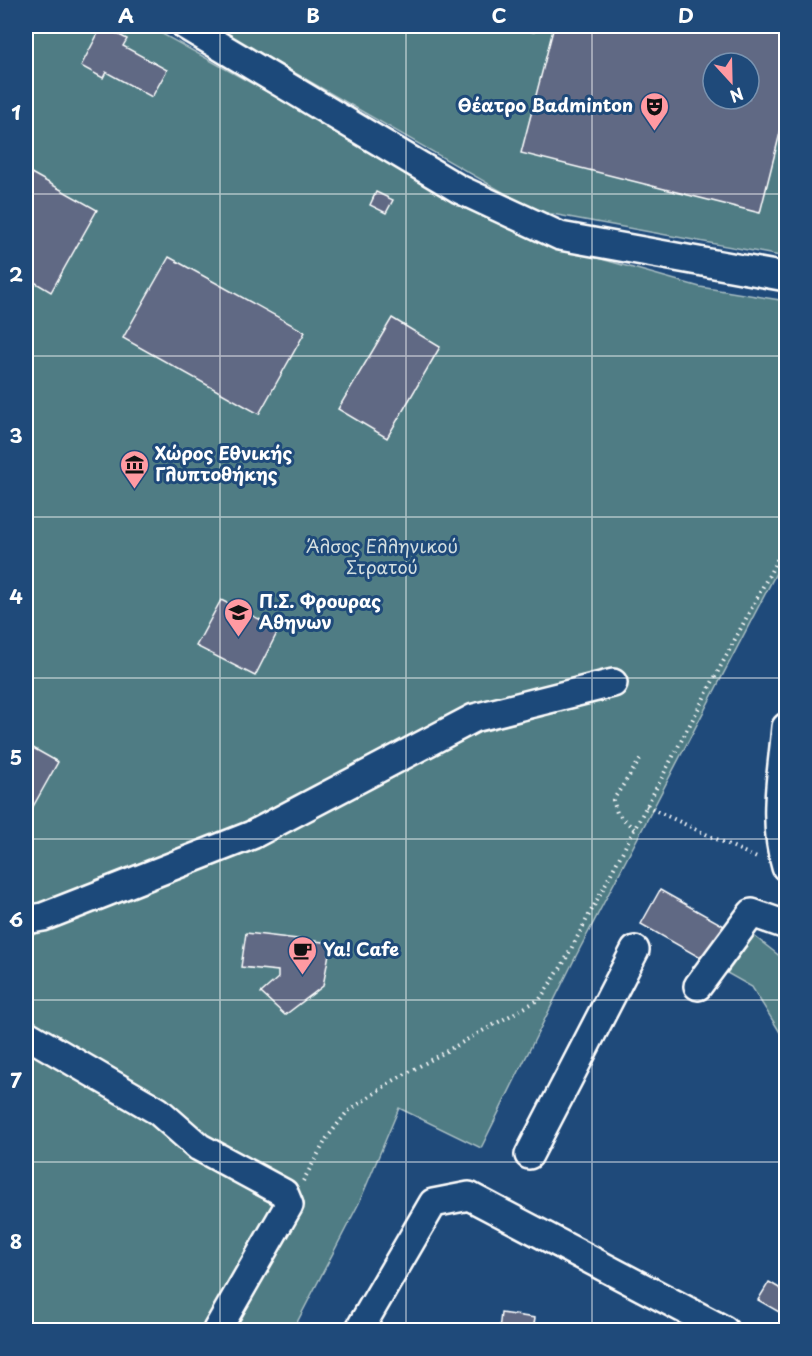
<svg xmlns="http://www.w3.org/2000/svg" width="812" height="1356" font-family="'Playpen Sans',sans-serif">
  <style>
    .green { fill: #4f7b84; stroke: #a7bdc2; stroke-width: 1.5; fill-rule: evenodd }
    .building { fill: #616984; stroke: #fff; stroke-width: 1.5; fill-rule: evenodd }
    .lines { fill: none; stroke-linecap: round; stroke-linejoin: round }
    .minor-casing { stroke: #fff; stroke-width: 32 }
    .path { stroke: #fff; stroke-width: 4; stroke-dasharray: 1.5 4.5; stroke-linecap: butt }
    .minor { stroke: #1f4a7a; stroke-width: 27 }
    .grid { fill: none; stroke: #fff; stroke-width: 1.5; stroke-opacity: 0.55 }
    .labels { text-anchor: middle; stroke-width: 6; stroke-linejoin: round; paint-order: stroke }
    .poi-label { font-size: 18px; font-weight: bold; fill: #fff; stroke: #1f4a7a; text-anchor: start }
    .park-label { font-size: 18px; fill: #d3dee0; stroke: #1f4a7a }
    .neatline { fill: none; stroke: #fff; stroke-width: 2 }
    .grid-label { font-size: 20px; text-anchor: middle; font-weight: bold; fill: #fff }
  </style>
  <rect width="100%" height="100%" fill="#1f4a7a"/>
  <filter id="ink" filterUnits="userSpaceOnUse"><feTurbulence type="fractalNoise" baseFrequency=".0167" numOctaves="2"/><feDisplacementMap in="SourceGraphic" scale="12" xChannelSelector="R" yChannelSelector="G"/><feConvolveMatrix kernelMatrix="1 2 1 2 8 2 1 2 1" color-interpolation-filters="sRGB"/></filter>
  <g filter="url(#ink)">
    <g class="green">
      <path d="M26,26h122l242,134 176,89 134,38 86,14v253l-209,400 -96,194 -82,-40 -40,95 -66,127h-267z"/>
      <path d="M213,26h573v231l-250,-46zM713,63h36v36h-36z"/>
      <path d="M754,936l32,25v81l-34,-55 -25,-14z"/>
    </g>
    <g class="building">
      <path d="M102,26l25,13 -4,7 44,24 -15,27 -46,-25 -3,6 -22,-12z"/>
      <path d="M510,26h26l-2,6z"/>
      <path d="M554,26h232v83l-26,104 -239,-60zM713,63h36v36h-36z"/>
      <path d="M26,170l71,40 -46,82 -25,-15z"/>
      <path d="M376,192l17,8 -7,13 -16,-8z"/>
      <path d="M169,257l136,75 -46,82 -136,-76z"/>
      <path d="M392,318l48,29 -53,91 -49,-29z"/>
      <path d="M221,600l58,29 -24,47 -59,-30z"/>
      <path d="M26,744l32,18 -32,57z"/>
      <path d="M660,890l66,37 -20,34 -65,-37z"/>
      <path d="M246,933l85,10 -8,43 -38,29 -24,-22 17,-15v-7l-37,-4z"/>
      <path d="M769,1282l17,10v24l-28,-16z"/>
      <path d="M501,1313l34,5 -2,12h-34z"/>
    </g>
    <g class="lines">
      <defs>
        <g id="minor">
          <path d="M186,26l273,163 101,47 226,41"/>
          <path d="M786,727c-4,46 -14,94 0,140"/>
          <path d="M26,920l17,-3 209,-82 222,-117 139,-35"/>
          <path d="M698,986l54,-73 34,12"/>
          <path d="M26,1034l132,77 41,36 85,46 5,12 -72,125"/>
          <path d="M529,1155l106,-205"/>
          <path d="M359,1330l74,-127 36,-7 255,134"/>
        </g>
      </defs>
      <use href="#minor" class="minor-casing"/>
      <g class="path">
        <path d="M646,806l113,53"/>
        <path d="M634,829l-17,-16 -4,-13 29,-43"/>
        <path d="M303,1181l24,-43 20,-26 44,-30 149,-83 22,-33 224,-423"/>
      </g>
      <use href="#minor" class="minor"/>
    </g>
  </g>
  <path class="grid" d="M220,26v1304M406,26v1304M592,26v1304M26,194h760M26,356h760M26,517h760M26,678h760M26,839h760M26,1000h760M26,1162h760"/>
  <defs>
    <symbol id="theatre-pin" viewBox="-11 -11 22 30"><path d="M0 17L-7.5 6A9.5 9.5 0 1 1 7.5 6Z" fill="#ff9aa2" stroke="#1f4a7a"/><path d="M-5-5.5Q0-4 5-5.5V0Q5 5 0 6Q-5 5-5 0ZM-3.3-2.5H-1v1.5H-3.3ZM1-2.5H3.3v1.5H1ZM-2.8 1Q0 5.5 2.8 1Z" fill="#111"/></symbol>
    <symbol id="museum-pin" viewBox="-11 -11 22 30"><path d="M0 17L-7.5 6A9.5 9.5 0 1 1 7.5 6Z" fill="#ff9aa2" stroke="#1f4a7a"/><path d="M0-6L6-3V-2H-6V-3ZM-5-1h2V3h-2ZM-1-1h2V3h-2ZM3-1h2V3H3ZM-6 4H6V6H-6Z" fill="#111"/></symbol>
    <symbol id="school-pin" viewBox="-11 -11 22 30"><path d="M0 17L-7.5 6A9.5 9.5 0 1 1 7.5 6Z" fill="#ff9aa2" stroke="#1f4a7a"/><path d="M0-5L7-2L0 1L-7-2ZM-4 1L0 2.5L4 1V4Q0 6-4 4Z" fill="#111"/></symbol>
    <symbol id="cafe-pin" viewBox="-11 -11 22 30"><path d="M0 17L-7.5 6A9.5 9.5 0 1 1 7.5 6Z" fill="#ff9aa2" stroke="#1f4a7a"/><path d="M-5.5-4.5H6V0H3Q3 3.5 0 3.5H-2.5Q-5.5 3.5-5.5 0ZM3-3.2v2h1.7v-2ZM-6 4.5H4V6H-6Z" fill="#111"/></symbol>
  </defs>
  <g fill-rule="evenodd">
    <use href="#theatre-pin" x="638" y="90" width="33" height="45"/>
    <use href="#museum-pin" x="118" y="448" width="33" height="45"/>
    <use href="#school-pin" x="222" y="596" width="33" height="45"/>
    <use href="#cafe-pin" x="286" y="934" width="33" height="45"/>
  </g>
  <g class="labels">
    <g class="poi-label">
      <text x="633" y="112" text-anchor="end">Θέατρο Badminton</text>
      <text x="155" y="460">Χώρος Εθνικής<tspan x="155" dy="21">Γλυπτοθήκης</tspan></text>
      <text x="259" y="608">Π.Σ. Φρουρας<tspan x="259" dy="21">Αθηνων</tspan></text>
      <text x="323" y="956">Ya! Cafe</text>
    </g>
    <g class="park-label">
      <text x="382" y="553">Άλσος Ελληνικού<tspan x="382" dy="21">Στρατού</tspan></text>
    </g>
  </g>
  <rect width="812" height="1356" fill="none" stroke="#1f4a7a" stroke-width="66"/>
  <g transform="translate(731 81) rotate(158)"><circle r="28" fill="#1f4a7a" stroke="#7992af" stroke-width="1.5"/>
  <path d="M0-4.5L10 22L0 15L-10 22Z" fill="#ff9aa2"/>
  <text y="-9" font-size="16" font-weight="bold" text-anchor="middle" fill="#ffffff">N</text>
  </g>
  <rect x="33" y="33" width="746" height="1290" class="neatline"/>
  <g class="grid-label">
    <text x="126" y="23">A</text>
    <text x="313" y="23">B</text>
    <text x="499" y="23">C</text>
    <text x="686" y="23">D</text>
    <text x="16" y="120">1</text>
    <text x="16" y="282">2</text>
    <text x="16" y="443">3</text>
    <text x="16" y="604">4</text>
    <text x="16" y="765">5</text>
    <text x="16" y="927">6</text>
    <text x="16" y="1088">7</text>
    <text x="16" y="1249">8</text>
  </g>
</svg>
